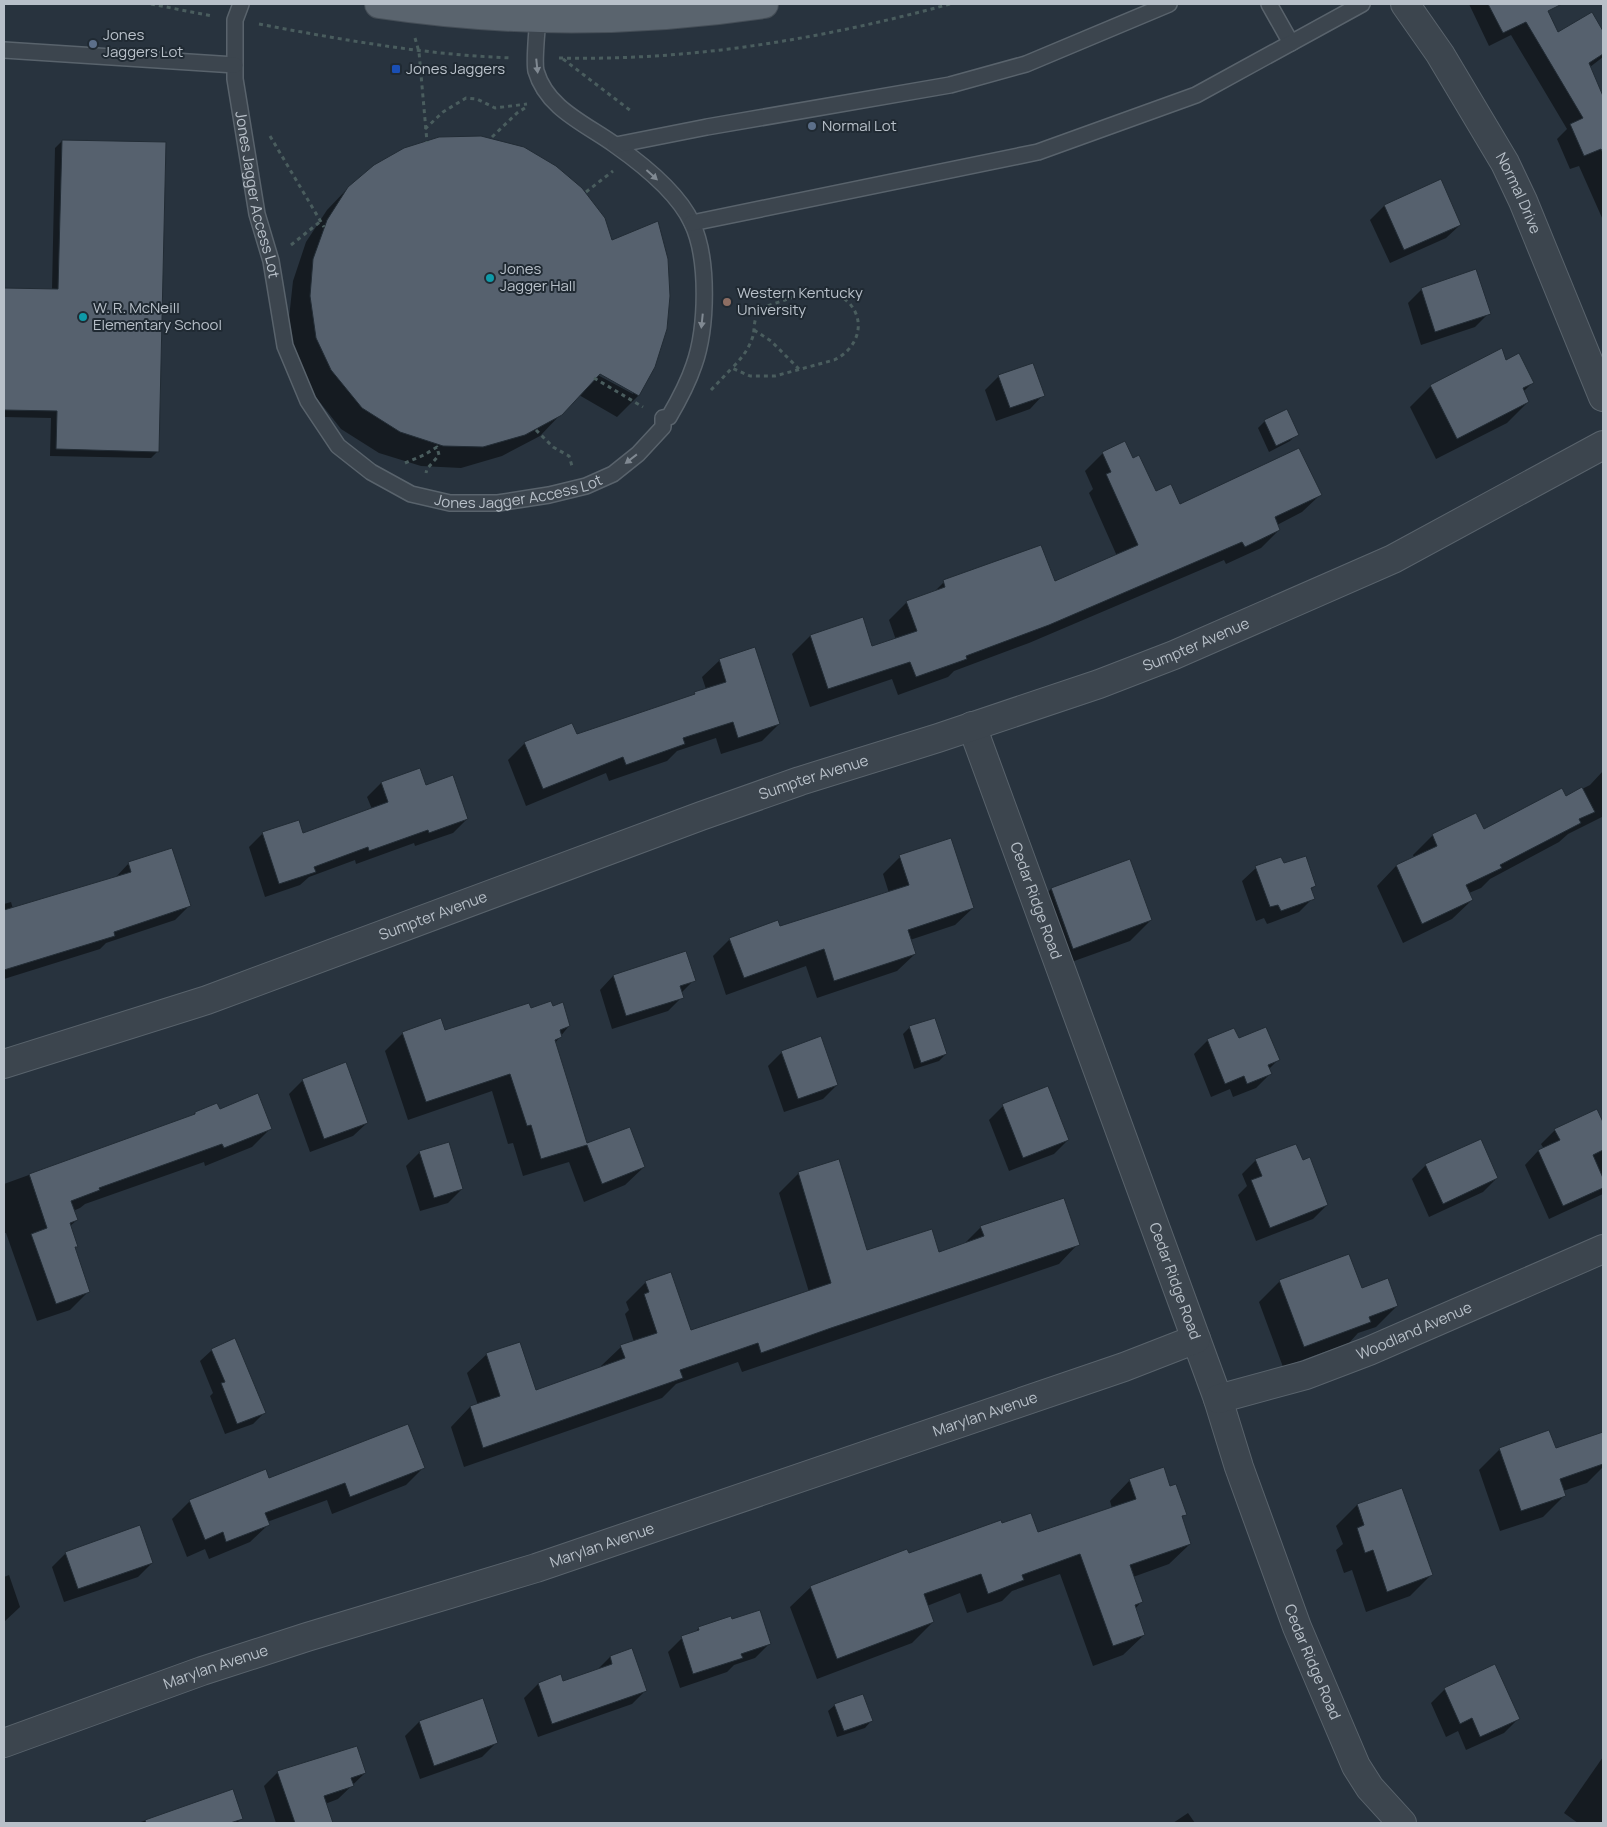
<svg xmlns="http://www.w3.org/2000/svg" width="1607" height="1827" font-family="Manrope,sans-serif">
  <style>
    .shadow { fill: #0007; fill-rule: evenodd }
    .building { fill: #56616e; stroke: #222c35 }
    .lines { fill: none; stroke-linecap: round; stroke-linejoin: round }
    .service-casing { stroke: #59636c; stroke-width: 18 }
    .minor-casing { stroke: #59636c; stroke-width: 30 }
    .primary-casing { stroke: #454e57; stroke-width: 30 }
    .path { stroke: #4a5d5e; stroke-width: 3; stroke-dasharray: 4 4; stroke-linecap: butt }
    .service { stroke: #3c454e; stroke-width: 15 }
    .minor { stroke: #3c454e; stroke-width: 28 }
    .primary { stroke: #5a646e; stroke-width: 28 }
    .oneway { fill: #808992 }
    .service-dot { fill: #5c6f8a; stroke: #202a33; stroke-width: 2 }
    .transit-dot { fill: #1a4fb4; stroke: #202a33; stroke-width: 2 }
    .culture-dot { fill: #0f9aa8; stroke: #202a33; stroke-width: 2 }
    .education-dot { fill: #8d6e63; stroke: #202a33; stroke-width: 2 }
    .labels { text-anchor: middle; stroke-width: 4; stroke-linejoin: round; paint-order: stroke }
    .poi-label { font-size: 15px; fill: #b8c0c9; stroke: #202a33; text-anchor: start }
    .street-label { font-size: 15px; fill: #b8c0c9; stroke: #202a33 }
  </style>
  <rect width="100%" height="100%" fill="#28333e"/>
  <g class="shadow">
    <path d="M1469,4h74l15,30 34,-20 11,19v24l-13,10 13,32v121l-24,-54 -9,3 -13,-30 10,-10 -56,-94 -22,11z"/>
    <path d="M62,141l96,310 -7,7 -101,-2 1,-38 -47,-1v-128l48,1 3,-142z"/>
    <path d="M348,188l264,53 42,125 -16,30 -21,21 -38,-22 -39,41 -38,20 -41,12 -40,-2 -42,-13 -38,-24 -30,-38 -16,-32 -6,-41 4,-37 13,-39 21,-32zM595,370l38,21v3l-39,-21z"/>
    <path d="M1384,206l76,19 -14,13 -56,25 -20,-43z"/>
    <path d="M1422,289l67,24 -14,14 -54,18 -13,-42z"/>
    <path d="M1505,362l28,20 -10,10 5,10 -21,21 -71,36 -26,-52 21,-21z"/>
    <path d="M999,376l44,19 -13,14 -34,12 -11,-31z"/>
    <path d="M1265,421l32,13 -7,7 -21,11 -11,-24z"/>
    <path d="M1103,453l30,7 22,32 24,14 141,-11 -18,17 -25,13 2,5 -18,18 -35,16 -2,-4 -195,83 -75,28 -6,6 -50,18 -6,-16 -82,28 -18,-53 18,-18 62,12 24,-8 -7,-20 18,-18 26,-9 11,-11 110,1 63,-27 -28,-63 4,-4 -8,-18z"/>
    <path d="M720,660l59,64 -17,17 -41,13 -5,-16 -39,13 -10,10 -58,20 -3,-8 -80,33 -18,-46 17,-17 51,-7 115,-39 4,-4 11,-4 -4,-12z"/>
    <path d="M419,770l6,16 42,33 -14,14 -38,13 -1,-3 -58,21 -1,-4 -46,17 -9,8 -35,12 -16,-50 14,-14 39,1 70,-25 -5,-12 14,-14z"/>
    <path d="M1603,771v48l-1,-2 -34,17 -9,8 -69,37 -9,9 -12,5 3,7 -20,19 -49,24 -26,-57 19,-20 18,-8 -1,-3 20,-20 50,-5 83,-33 24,-12z"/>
    <path d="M900,857l73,51 -18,17 -45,15 5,14 -18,17 -80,27 -11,-32 -80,29 -13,-39 17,-17 49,-11 110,-35 -6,-19z"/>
    <path d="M129,863l60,43 -14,14 -69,23 -6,6 -96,30v-75l7,-2 2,7 102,-31z"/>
    <path d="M1283,865l32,21 -5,4 3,8 -14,14 -32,12 -3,-6 -8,3 -14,-40 14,-13z"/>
    <path d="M1051,889l100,31 -21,21 -78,28 -22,-59z"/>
    <path d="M613,976l81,4 -13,13 1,4 -14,14 -56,18 -12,-39z"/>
    <path d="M530,1010l39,16 -14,17 31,102 43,-17 15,39 -19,18 -41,17 -15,-40 -46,14 -10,-33 -5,1 -16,-53 -84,29 -23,-69 18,-18 41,-2z"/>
    <path d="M910,1027l36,27 -7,7 -25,8 -11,-35z"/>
    <path d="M1208,1040h30l40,20 -10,10 2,4 -14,14 -23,9 -3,-8 -19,8 -17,-43z"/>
    <path d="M782,1052l55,33 -14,14 -39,13 -16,-46z"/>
    <path d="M303,1080l64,43 -14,13 -43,16 -21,-58z"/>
    <path d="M1003,1106l65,34 -14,14 -45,17 -20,-51z"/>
    <path d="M219,1110l51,19 -18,18 -47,19 -1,-4 -119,42 -5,4 -7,3 4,9 -7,6 7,20 -3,3 15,42 -19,19 -33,11 -31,-88h-2v-49l188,-68 3,-3z"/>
    <path d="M1603,1123v71l-54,25 -24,-54 13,-14 6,-2 -3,-5 14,-14z"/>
    <path d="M1480,1141l17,37 -14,14 -54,25 -17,-38 14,-14z"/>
    <path d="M420,1152l42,37 -14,14 -28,8 -14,-45z"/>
    <path d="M1256,1160l71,45 -14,14 -57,22 -18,-46 9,-9 -5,-12z"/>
    <path d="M799,1173l67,79 72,1 26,-9 17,-17 97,17 -19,20 -317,108 -4,-10 -62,22 -14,14 -198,69 -13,-40 19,-20 8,-2 -11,-32 20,-19 48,38 67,-24 -1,-2 20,-19 13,-5 -9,-28 4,-4 -3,-8 20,-20 44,50 119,-40 -30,-99z"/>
    <path d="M1280,1281l81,8 36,17 -21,21 -18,6 -9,10 -66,24 -24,-65z"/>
    <path d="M212,1350l52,63 -11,11 -28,10 -15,-38 3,-3 -13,-32z"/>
    <path d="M1598,1435l5,14v18l-16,16 -24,8 1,5 -21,21 -43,14 -21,-61 21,-21 55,1z"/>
    <path d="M424,1467l-18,18 -74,29 -5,-14 -60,22 1,3 -18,17 -41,17 -4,-10 -18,8 -15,-38 18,-18 78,-21z"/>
    <path d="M1130,1480l39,8 16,26 -4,4 9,26 -21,20 -36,13 8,25 -6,7 9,26 -21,20 -30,11 -33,-92 -48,17 -10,10 -35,12 -7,-20 -33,13 6,16 -21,21 -95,36 -27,-72 21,-20 191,-62 36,9 74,-26 -2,-7z"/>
    <path d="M1401,1490l30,85 -21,21 -44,16 -14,-42 -8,3 -8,-23 7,-6 -7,-18 21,-21z"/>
    <path d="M66,1553l86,10 -14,14 -74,25 -12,-35z"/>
    <path d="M9,1575l11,32 -16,15v-45z"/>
    <path d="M699,1628l70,16 -14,14 -21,7 -7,7 -47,16 -12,-36 14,-14 12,-5z"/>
    <path d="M610,1657l36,33 -14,14 -94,33 -14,-39 14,-14 24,-1 34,-12z"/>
    <path d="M1445,1689l73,30 -14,14 -38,17 -8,-19 -12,6 -15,-34z"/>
    <path d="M482,1700l14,43 -14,14 -62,22 -15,-43 14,-14z"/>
    <path d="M835,1705l36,16 -6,7 -28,9 -9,-26z"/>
    <path d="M1603,1757v66h-25l-14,-10z"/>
    <path d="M278,1772l87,1 -27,26 -13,5 7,19h-56l-12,-37z"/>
    <path d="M232,1790l10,28 -5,5h-99z"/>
    <path d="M1188,1813l7,10h-22z"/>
  </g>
  <g class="building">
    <path d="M1488,4h74l-14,7 10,21 34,-20 11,19v23l-14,9 14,33v57l-2,-4 -17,7 -14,-32 13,-6 -57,-96 -23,11z"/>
    <path d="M481,136l43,11 32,19 26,22 23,30 7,22 46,-19 10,38 2,37 -3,33 -12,38 -16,29 -39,-22 -38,41 -37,20 -42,12 -40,-1 -43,-14 -38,-24 -31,-38 -15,-32 -6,-42 3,-37 14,-39 21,-33 26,-22 30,-17 35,-11z"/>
    <path d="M62,140l104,2 -7,310 -103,-3 1,-38 -53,-1v-122l54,1z"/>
    <path d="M1441,179l20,46 -57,25 -20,-45z"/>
    <path d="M1476,269l15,45 -56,18 -14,-44z"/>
    <path d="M1502,348l4,12 13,-7 15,30 -11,5 6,14 -72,37 -27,-54z"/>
    <path d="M1033,363l12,33 -35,12 -12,-33z"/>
    <path d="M1287,409l12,26 -23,11 -12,-26z"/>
    <path d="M1125,441l8,17 6,-3 17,36 15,-7 9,20 119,-56 23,47 -47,22 5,13 -35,17 -3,-5 -193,83 -83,31 1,3 -51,18 -6,-15 -82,27 -18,-54 53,-18 9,29 45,-15 -11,-30 39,-14 -2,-7 98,-35 14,36 83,-36 -32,-71 5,-2 -9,-20z"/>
    <path d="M755,647l25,77 -42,14 -5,-16 -50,16 2,6 -59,21 -3,-8 -80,32 -19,-47 48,-19 5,11 118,-40 -1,-2 32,-10 -7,-23z"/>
    <path d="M420,768l6,17 27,-10 15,44 -39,14 -1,-3 -59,21 -1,-4 -54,20 2,5 -37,12 -17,-52 37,-12 4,13 85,-31 -7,-20z"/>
    <path d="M1582,787l13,25 -16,7 2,4 -81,42 2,3 -36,17 7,15 -51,24 -26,-59 41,-19 -5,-12 44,-21 8,16 78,-41 4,8z"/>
    <path d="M951,838l23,70 -66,22 8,24 -82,27 -10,-32 -80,29 -15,-40 49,-18 2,6 129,-41 -10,-30z"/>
    <path d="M172,848l19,58 -77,26 1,4 -111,34v-60l127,-38 -3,-10z"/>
    <path d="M1306,856l10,30 -5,2 4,11 -34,12 -3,-6 -8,2 -15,-41 26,-9 3,6z"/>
    <path d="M1130,859l22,61 -79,29 -22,-61z"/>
    <path d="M686,951l10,30 -16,5 4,12 -58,18 -13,-41z"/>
    <path d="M551,1001l2,5 10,-4 7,24 -10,4 2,7 -7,3 32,103 43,-16 15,40 -43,17 -15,-39 -46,14 -10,-34 -4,1 -17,-52 -84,28 -24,-70 39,-14 4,12 84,-27 2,5z"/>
    <path d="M935,1018l12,36 -26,9 -12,-37z"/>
    <path d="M1266,1027l14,33 -12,5 4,9 -25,10 -3,-8 -19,8 -18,-45 27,-11 5,10z"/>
    <path d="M821,1036l17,49 -40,14 -17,-48z"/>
    <path d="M346,1062l22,61 -44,16 -22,-60z"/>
    <path d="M1048,1086l21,54 -46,18 -21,-54z"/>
    <path d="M258,1093l14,36 -48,19 -2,-4 -123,44 1,2 -29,11 7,19 -8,3 8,24h-3l15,45 -34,12 -25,-70 16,-6 -18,-54 166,-60v-2l22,-9 3,6z"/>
    <path d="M1597,1109l6,13v28l-10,5 10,23v10l-40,18 -25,-56 22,-10 -6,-11z"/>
    <path d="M1481,1139l17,39 -55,26 -18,-40z"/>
    <path d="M449,1142l14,47 -29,9 -15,-47z"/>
    <path d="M1296,1144l7,16 7,-3 18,48 -58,23 -19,-48 11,-4 -7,-17z"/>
    <path d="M839,1159l28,91 65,-21 7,23 45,-16 -4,-10 84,-28 16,47 -249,83 -70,25 -3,-10 -78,27 3,8 -200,70 -13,-42 30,-10 -14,-43 34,-11 16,48 89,-32 -5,-13 37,-12 -13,-39 5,-2 -4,-11 26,-9 20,58 140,-47 -33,-111z"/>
    <path d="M1349,1254l13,34 26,-10 10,28 -29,11 2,5 -67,25 -25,-67z"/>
    <path d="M235,1338l31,75 -29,11 -16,-41 4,-1 -14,-33z"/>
    <path d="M408,1424l17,44 -75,29 -5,-14 -80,30 5,12 -44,17 -3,-10 -18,8 -16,-40 77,-31 3,9z"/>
    <path d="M1549,1430l7,18 47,-16v32l-43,15 6,17 -45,15 -22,-63z"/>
    <path d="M1164,1467l6,19 6,-2 11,31 -5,1 9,28 -61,21 13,37 -8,3 10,30 -32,11 -33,-92 -58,21 2,5 -36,14 -7,-20 -57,20 10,28 -97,37 -27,-73 97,-37 2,4 92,-33 1,3 29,-10 7,19 98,-33 -7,-20z"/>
    <path d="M1402,1488l31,87 -46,17 -14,-42 -8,3 -8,-25 7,-3 -7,-21z"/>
    <path d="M140,1525l13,38 -75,26 -13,-37z"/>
    <path d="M760,1610l11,34 -30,10 2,4 -50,16 -12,-38 18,-6 -1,-3 33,-11 1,3z"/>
    <path d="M632,1648l15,43 -95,33 -14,-41 23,-9 2,7 49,-17 -2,-8z"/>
    <path d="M1495,1664l25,55 -40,18 -8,-19 -12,6 -16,-36z"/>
    <path d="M863,1694l10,27 -29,10 -10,-27z"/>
    <path d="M483,1698l15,45 -64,23 -15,-45z"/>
    <path d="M357,1746l9,27 -15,5 3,8 -30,10 9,27h-38l-18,-52z"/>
    <path d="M233,1789l10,30 -13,4h-84l-1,-3z"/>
  </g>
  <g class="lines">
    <defs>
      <g id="service">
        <path id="s1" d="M241,4l-6,16v59l22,135 14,47 14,85 23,55 30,45 33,26 40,22 39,9h48l51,-8 37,-9 27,-12 25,-20 25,-27v-9l6,-1c10,-17 19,-34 25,-52 13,-37 15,-106 -2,-142 -14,-31 -50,-59 -77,-78 -29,-21 -68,-36 -79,-74 -2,-8 1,-42 2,-53"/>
        <path d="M1269,4l22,39"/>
        <path d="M4,50l231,15"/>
        <path d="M616,145l91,-18 243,-42 76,-21 143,-60"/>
        <path d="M692,223l346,-71 158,-57 166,-91"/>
      </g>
      <g id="minor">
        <path id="s2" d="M1405,4l35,50 65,109 18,38 80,196"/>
        <path id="s3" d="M972,726l224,613 22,60 21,68 58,160 59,139 14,22 32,35"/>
        <path id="s4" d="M4,1064l203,-64 494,-184 99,-35 138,-43 161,-54 75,-29 219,-96 210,-114"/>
        <path id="s5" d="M1218,1399l88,-24 63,-24 234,-102"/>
        <path id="s6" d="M4,1743l198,-72 105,-34 229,-69 588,-201 72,-28"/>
      </g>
      <path id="primary" d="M379,4c127,19 258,19 385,0"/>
    </defs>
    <use href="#service" class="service-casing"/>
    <use href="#minor" class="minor-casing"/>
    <use href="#primary" class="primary-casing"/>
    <g class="path">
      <path d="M151,4l61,12"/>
      <path d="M259,24c84,16 168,31 253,34"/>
      <path d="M415,38l4,14 8,90"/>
      <path d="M559,58c133,3 263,-19 391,-54"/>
      <path d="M563,59l68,52"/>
      <path d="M425,129l18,-17 23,-14 11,1 18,9 32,-4"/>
      <path d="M270,136l54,91"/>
      <path d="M492,137l25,-24 11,-7"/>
      <path d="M586,192l27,-21"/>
      <path d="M291,245l30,-24"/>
      <path d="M754,330l17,11 28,28"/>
      <path d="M594,378l49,29"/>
      <path d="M711,390l21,-22 18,8h25l59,-16c22,-10 33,-36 16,-56 -5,-5 -10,-9 -16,-11 -16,-4 -35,2 -49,7 -8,3 -19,5 -25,11 -7,7 -5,17 -7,25 -4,13 -12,23 -21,32"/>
      <path d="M536,430l17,17 16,9 3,10"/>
      <path d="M405,463l19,-8 13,-8 2,8 -12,14 -1,4"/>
    </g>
    <use href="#service" class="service"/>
    <use href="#minor" class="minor"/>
    <use href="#primary" class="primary"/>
  </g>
  <defs><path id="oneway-solid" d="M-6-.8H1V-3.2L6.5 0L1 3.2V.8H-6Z" transform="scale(1.25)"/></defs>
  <g class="oneway">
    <use href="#oneway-solid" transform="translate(537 66) rotate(84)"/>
    <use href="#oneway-solid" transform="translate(652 175) rotate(42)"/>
    <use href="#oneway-solid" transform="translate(702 321) rotate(96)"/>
    <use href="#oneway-solid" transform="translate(631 459) rotate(142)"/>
  </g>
  <g class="service-dot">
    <circle cx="93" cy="44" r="5"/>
    <circle cx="812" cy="126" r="5"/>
  </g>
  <rect class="transit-dot" x="391" y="64" width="10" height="10" rx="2.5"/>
  <g class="culture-dot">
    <circle cx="490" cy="278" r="5"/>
    <circle cx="83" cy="317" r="5"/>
  </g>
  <circle class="education-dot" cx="727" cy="302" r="5"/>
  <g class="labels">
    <g class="poi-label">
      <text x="103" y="40">Jones<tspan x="103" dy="17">Jaggers Lot</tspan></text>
      <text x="406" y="74">Jones Jaggers</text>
      <text x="822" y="131">Normal Lot</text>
      <text x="500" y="274">Jones<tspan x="500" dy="17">Jagger Hall</tspan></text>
      <text x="737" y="298">Western Kentucky<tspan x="737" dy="17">University</tspan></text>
      <text x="93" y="313">W. R. McNeill<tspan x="93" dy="17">Elementary School</tspan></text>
    </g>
    <g class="street-label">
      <text dy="5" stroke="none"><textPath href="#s1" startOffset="194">Jones Jagger Access Lot</textPath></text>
      <text dy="5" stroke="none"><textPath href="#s2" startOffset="221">Normal Drive</textPath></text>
      <text dy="5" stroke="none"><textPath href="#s1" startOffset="659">Jones Jagger Access Lot</textPath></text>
      <text dy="5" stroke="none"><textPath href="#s4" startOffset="1264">Sumpter Avenue</textPath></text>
      <text dy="5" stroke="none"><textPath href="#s4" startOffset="859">Sumpter Avenue</textPath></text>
      <text dy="5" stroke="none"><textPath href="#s3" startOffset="186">Cedar Ridge Road</textPath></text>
      <text dy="5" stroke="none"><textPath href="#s4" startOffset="454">Sumpter Avenue</textPath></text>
      <text dy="5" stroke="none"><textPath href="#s3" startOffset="591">Cedar Ridge Road</textPath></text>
      <text dy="5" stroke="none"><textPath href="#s5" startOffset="208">Woodland Avenue</textPath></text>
      <text dy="5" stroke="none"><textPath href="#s6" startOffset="1035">Marylan Avenue</textPath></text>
      <text dy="5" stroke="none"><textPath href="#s6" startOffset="630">Marylan Avenue</textPath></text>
      <text dy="5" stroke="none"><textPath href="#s3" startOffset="996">Cedar Ridge Road</textPath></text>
      <text dy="5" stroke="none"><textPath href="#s6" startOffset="225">Marylan Avenue</textPath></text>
    </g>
  </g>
  <rect width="1607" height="1827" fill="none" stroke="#b8c0c9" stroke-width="10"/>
</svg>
